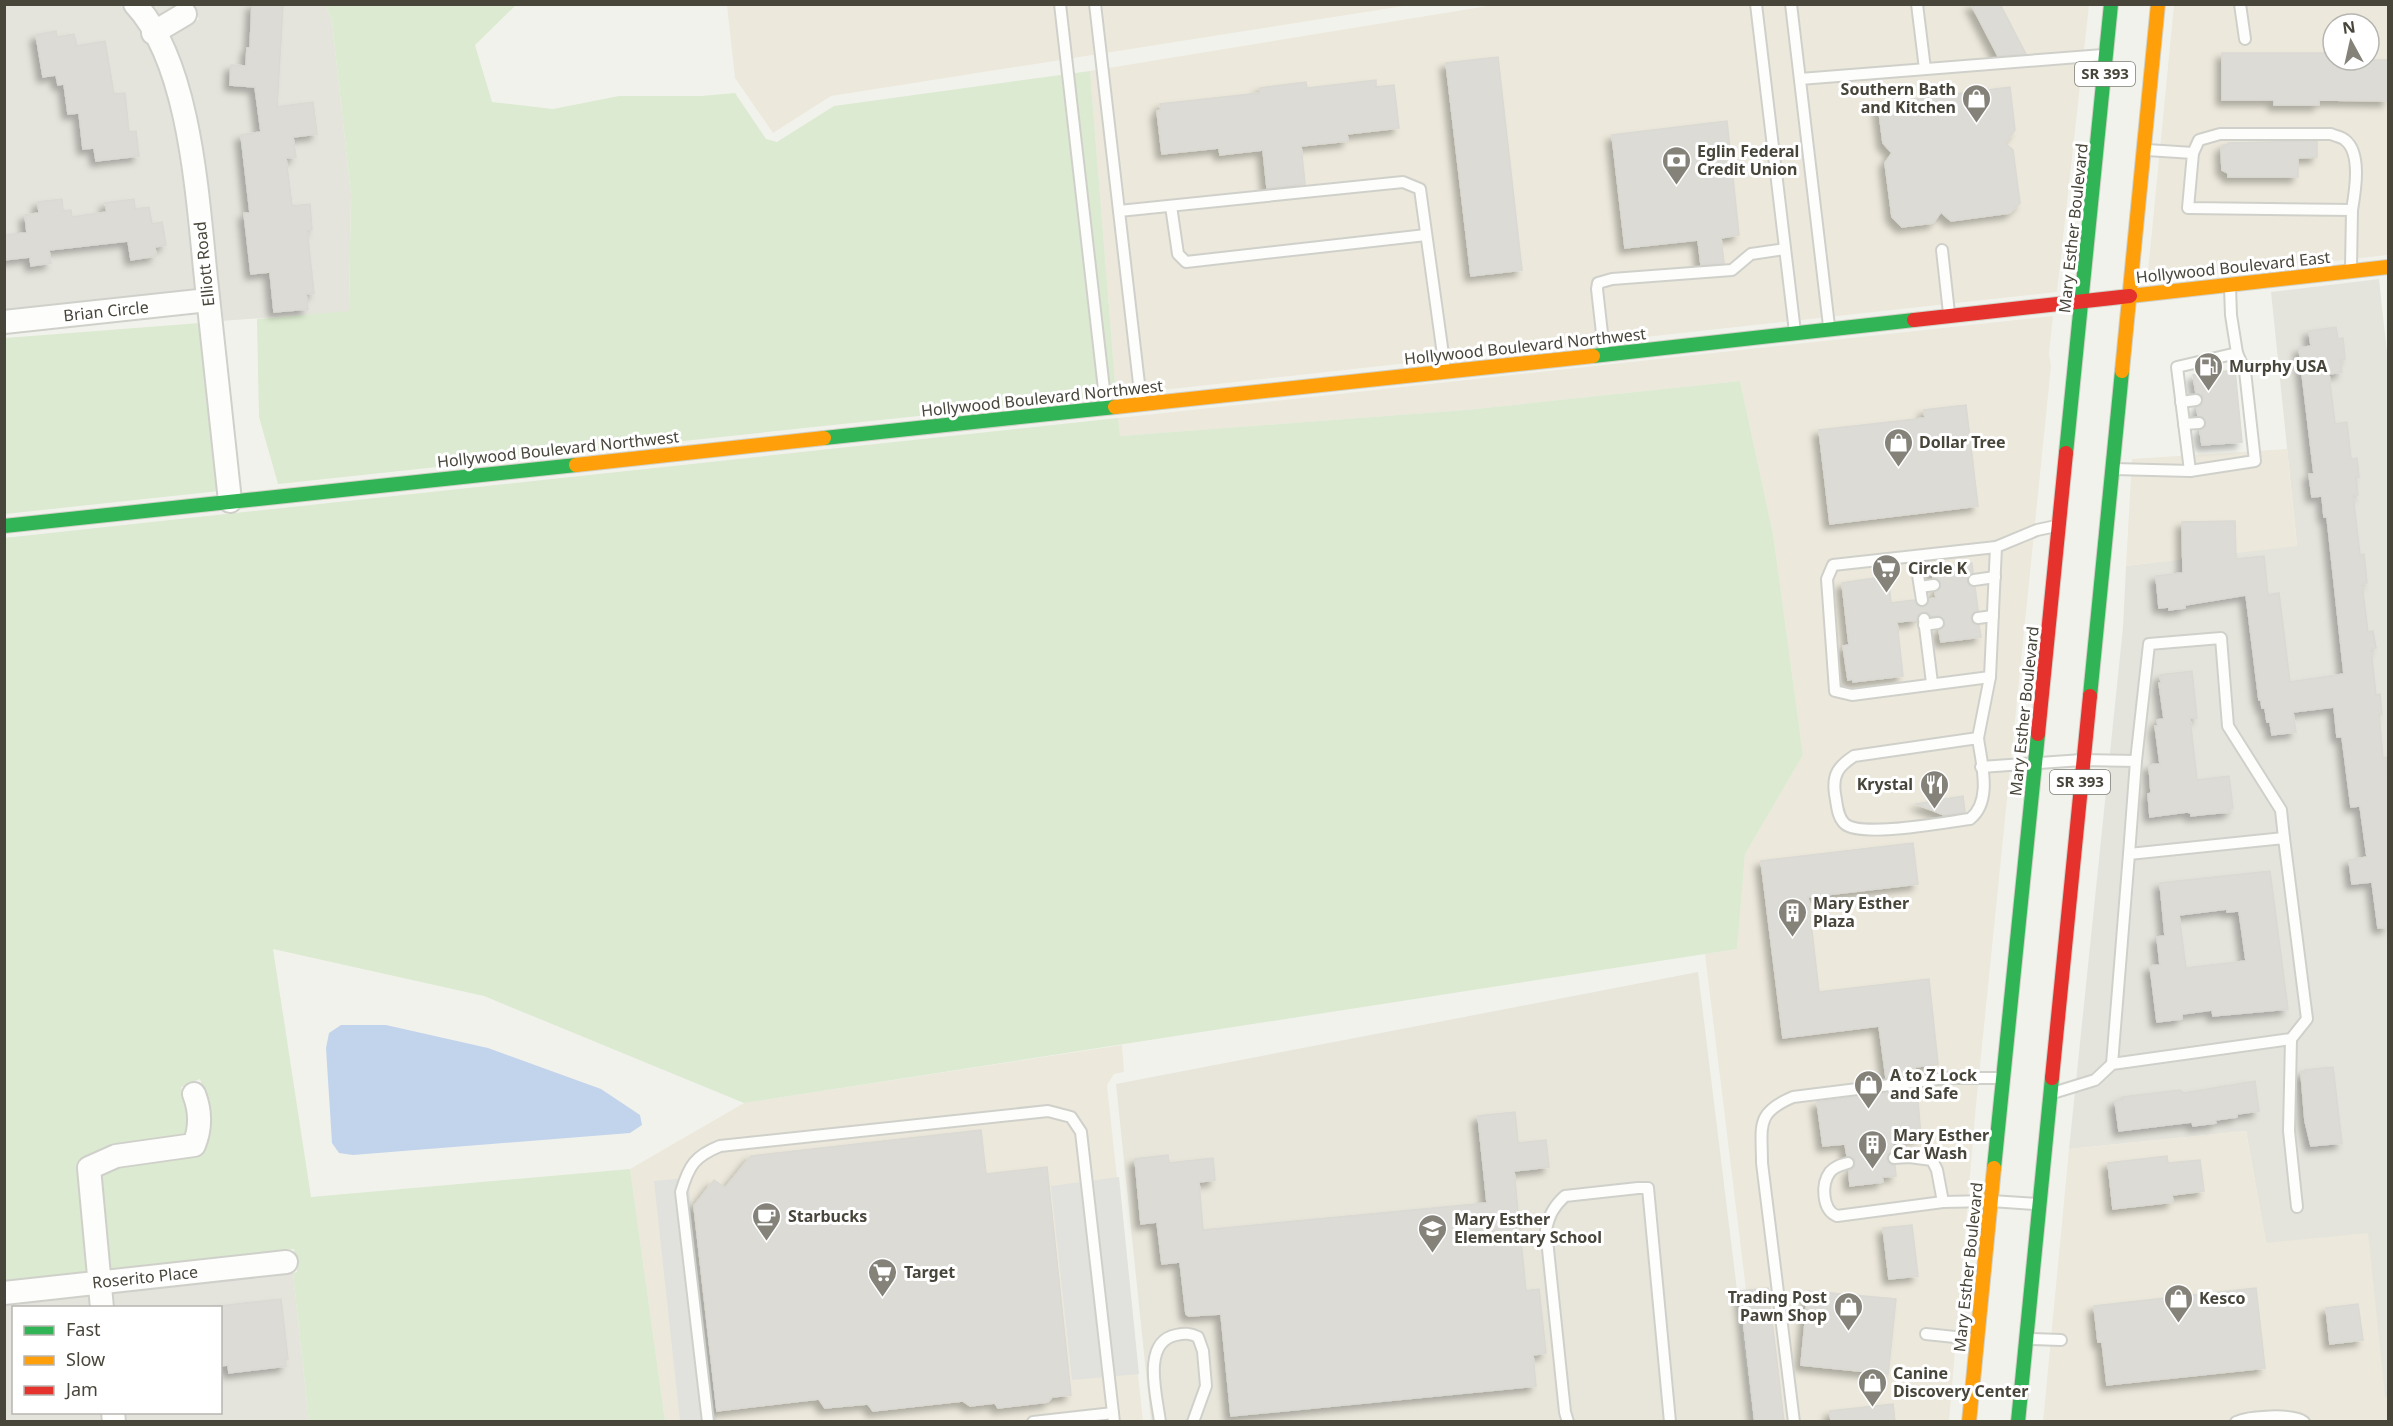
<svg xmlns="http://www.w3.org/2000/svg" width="2393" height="1426" font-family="'Noto Sans',sans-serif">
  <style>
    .residential { fill: #e5e4dc }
    .commercial { fill: #ece8db; fill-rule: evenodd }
    .education { fill: #e8e6da }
    .green { fill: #dbead0 }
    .parking { fill: #e1e1dd }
    .water { fill: #c2d4eb }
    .building { fill: #dcdbd6; stroke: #dad9d3; stroke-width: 1.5; fill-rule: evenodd; filter: url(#shadow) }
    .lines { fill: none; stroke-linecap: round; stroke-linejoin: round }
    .lane-casing { stroke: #d0d0cb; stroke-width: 14 }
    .street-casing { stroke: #d0d0cb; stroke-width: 26 }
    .fast-casing { stroke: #d2d1c7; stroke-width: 16 }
    .slow-casing { stroke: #d2d1c7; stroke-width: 16 }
    .jam-casing { stroke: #d2d1c7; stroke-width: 16 }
    .lane { stroke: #fdfdfc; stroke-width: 10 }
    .street { stroke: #fdfdfc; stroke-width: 22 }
    .fast { stroke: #30b455; stroke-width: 14 }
    .slow { stroke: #ff9f0a; stroke-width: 14 }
    .jam { stroke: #e5322d; stroke-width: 14 }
    .labels { text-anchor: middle; stroke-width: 6; stroke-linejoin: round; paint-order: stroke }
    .shield { fill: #fff; stroke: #7f7d75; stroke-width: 1.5 }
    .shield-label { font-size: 15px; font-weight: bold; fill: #48453a }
    .poi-label { font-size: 16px; font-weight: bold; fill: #48453a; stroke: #fff; text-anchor: start }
    .street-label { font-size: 16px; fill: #48453a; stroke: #fff }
  </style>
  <defs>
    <filter id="shadow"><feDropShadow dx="-5.5" dy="5.5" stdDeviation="3" flood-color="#0004"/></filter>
  </defs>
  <rect width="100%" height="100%" fill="#f2f2ed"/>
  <g class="residential">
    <path d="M4,5h116l11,12 26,45 10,24 15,70 14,133 -191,22z"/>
    <path d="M148,5h31l-23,13z"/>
    <path d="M192,5h134l6,17 19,173 -2,117 -128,9 -20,-169 -14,-72 -19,-42 31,-19z"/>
    <path d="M2379,279l9,83v1035h-3l-119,-154 -20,-112 -177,18 54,-522 3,-61 171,-21 -26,-253z"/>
    <path d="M293,1273l16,148h-185l-1,-8 97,-1v-104l-108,-1 -2,-14z"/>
    <path d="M90,1295l1,12 -77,1v104l88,1 1,8h-98l-1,-117z"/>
  </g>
  <g class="commercial">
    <path d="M727,5h683l-579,91 -58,37 -38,-55z"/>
    <path d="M1494,5h595l-32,287 -941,103 -26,-324z"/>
    <path d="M2174,5h214v250l-241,27zM2333,24h36v36h-36z"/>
    <path d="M2053,316l-4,38 2,12 -75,739 -27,316h-187l-57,-467 32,-5 8,-95 58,-99 -30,-221 -33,-153 -274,29 -346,26 -2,-18z"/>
    <path d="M2287,449l10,97 -171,20 6,-107z"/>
    <path d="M1122,1045l2,27 -10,2 -7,11 36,336h-478l-35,-252 114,-66z"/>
    <path d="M2246,1131l20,112 102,-10 17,164h3v24l-345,1 26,-273z"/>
  </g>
  <path class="education" d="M1698,972l55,449h-602l-35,-337z"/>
  <g class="green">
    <path d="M326,5h190l-41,40 17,57 61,7 66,-13h82l34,-3 31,46 11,3 57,-36 256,-35 26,324 -838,89 -19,-67 -2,-98 92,-8 2,-116 -19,-173z"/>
    <path d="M200,323l19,168 -214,23v-176z"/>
    <path d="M1740,381l33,153 30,221 -58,99 -8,95 -993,154 -260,-107 -211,-47 38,248 319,-28 35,252h-356l-16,-148 4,-1 -3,-23 -186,20 -8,-93 19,-8 76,-11c23,-18 14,-54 5,-78l-19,8 8,29 -2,18 -73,11 -29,12 3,115 -83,9 -1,-743 1114,-120 2,18 346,-26z"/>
  </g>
  <g class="parking">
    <path d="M1119,1177l20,197 -67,6 -21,-194z"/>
    <path d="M688,1178l29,243h-37l-26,-240z"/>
  </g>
  <path class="water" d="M341,1025h45l102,23 113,41 39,26 2,10 -12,8 -277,22 -14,-2 -7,-10 -6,-95 3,-15z"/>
  <g class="building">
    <path d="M252,4h31l-6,103 36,-5 4,32 -24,3 3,20 -10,1 6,48 18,-2 2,26h-5l7,63 -8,1 2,15 -34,3 -4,-40 -19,2 -7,-61h6l-9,-78 20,-3 -6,-45 -25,-2 1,-20 15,1 1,-18h3z"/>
    <path d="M1971,4h29l26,50 -28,2z"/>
    <path d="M56,31l1,6 17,-3 3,12 28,-5 9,53 11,-1 4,39 7,-1 3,25 -43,5 -2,-13 -11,1 -4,-36 -11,1 -4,-30 -6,1 -2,-10 -13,2 -7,-42z"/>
    <path d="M2222,53h111v7h55v41l-69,-1v5h-45v-5h-52z"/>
    <path d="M1498,57l24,213 -51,6 -25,-213z"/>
    <path d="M1376,80v7l18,-2 5,43 -52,6 1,7 -47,5 4,38 -38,4 -4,-38 -43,5 -1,-7 -57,6 -5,-43 4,-1 -1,-6 100,-11v-5l46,-6 1,6z"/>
    <path d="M2010,87l5,43 -10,13 8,7 7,53 -10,10 -59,8 -10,-9 -8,11 -31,4 -10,-10 -7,-54 7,-10 -9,-10 -5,-39z"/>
    <path d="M1727,121l12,114 -18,3 3,25 -23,2 -3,-25 -73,8 -13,-113z"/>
    <path d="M2317,141v16l-19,1v19h-70v-4l-6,-3 -1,-22h3l-1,-3h5v-2z"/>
    <path d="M62,199l1,12 8,-1 1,7 35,-5 -2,-9 29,-4 1,10 14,-2 3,17 10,-2 4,23 -11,2 1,9 -25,4 -3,-19 -79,9 2,13 -20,3 -1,-9 -26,3v-25l23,-2 -2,-18 14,-2 -1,-11z"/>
    <path d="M2336,327l2,12 5,-1 2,21 -5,1 2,12 -13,2 6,50 12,-2 4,37 6,-1 2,19h-3l2,18h-5l7,60 4,-1 3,29 -5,1 6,48 5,-1 3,17 -5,1 5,46 4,-1 2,20h-3l4,44 3,-1 2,22v148l-10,1 -6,-46 -20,2 -3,-24 18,-3 -7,-51 -9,1 -9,-70h-5l-3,-30 -41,5 3,20 -24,3 -2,-13h-3l-2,-14h-3l-1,-8h-2l-13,-105 -61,10v3l-16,2v-3l-10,1 -3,-32 27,-3 -1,-51 53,-1 1,38 28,-3 4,39 11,-2 11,89 54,-8 -17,-157h-3l-2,-21 -10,1 -3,-23h5l-15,-126 12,-2 -2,-15z"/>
    <path d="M2235,370l7,72 -40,3 -2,-15 5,-3 1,-5 -3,-5 -5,-1 -1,-9 4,-1 2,-6 -1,-5 -6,-2 -3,-18z"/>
    <path d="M1966,405l12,101 -148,18 -11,-94 106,-12 -1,-8z"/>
    <path d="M1972,563l1,10 -4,2 -2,5 2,5 6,2 3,23 -5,2 -2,6 1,5 7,2 2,12 -40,5 -2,-12 6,-4 -1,-7 -4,-3h-9l-4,-4h-4l-6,4v4l-20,2 6,54 -50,6v-3l-5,1 -5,-34 6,-1 -7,-62 46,-7 3,27 23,-3 3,5 6,2 4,-2 2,-6 7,-1 -1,-6 6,-5 -2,-7 -6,-2 -1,-10z"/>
    <path d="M2192,671l5,47h-7l7,62 32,-4 4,32 -4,1 1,3 -22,2 -17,2v-3l-4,-1 -37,5 -2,-23 3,-1 -2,-28 11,-1 -5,-38h3l-1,-6 7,-1 -5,-36h2l-1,-8z"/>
    <path d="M1963,796l2,16 -21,3 -28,-11z"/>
    <path d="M1913,843l5,41 -110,13 11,95 110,-13 9,85 -23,3 1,7 -30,4 -7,-52 -96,12 -22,-177z"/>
    <path d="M2270,871l18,138 -75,7 -1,-6 -30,4v5l-25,3 -7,-56 10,-1 -3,-28 8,-1 -5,-53zM2227,909v3l12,-1 7,50 -60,7 -7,-53z"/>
    <path d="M2333,1067l9,76 -31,3 -6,-25 -4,-48h4v-3z"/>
    <path d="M2255,1081l4,30 -22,3v3l-22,3 1,3 -23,3 -1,-4 -73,9 -4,-30 8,-1v-3l57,-7 4,3z"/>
    <path d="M1917,1089l4,48 -29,4 1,10 -5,3 -1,5 3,5 5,1 1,11 -14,1 1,5 -33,4 -1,-15 5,-3 1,-8 -8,-4 -2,-12 -22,2 -6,-44z"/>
    <path d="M1515,1112l3,31 28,-3 3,27 -35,4 12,120 13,-2 7,64 -13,2 3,31 -305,30 -10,-102 -32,2 -3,-2 -6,-52 -18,2 -5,-42 -16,2 -6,-65 33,-4 1,8 44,-5 2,22 -16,2 4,48 284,-27 -9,-87z"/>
    <path d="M981,1130l5,44 61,-7 24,228 -19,2 -4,5 -50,6 -3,-5 -25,3 -7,-5 -90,10 -5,-7 -43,4 -6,-9 -102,12 -23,-205 20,-26 11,8 26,-32z"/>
    <path d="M2167,1156l1,7 32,-3 4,31 -32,4 1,7 -60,7 -5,-46z"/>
    <path d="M1912,1225l6,51 -29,3 -6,-51z"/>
    <path d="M1768,1288l8,66 8,68h-29l-15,-131z"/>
    <path d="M2256,1288l9,80 -158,17 -5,-43h-4l-4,-36z"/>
    <path d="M1808,1291l88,8 -8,75 -87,-9z"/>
    <path d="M281,1299l7,60h-3l1,7 -57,7 -1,-8 -8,1v-60z"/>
    <path d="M2358,1304l5,36 -33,4 -4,-36z"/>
    <path d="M1893,1404l2,18h-64l-1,-11z"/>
  </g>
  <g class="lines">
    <defs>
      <g id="lane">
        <path d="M1060,4l46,403"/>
        <path d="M1095,4l46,397"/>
        <path d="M1756,4l39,328"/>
        <path d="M1791,4l38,322"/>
        <path d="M1917,4l8,65"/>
        <path d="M2240,4l5,35"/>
        <path d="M1800,79l303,-24"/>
        <path d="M2147,150l46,3 -5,55 164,2 -1,58"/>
        <path d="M2193,153l6,-13 21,-6h111c4,2 11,3 14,6 17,13 10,52 7,70"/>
        <path d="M1171,206l7,48 8,8 240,-27"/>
        <path d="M1119,211l284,-29 17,7 25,180"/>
        <path d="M1942,250l7,63"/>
        <path d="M1604,351l-7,-62 1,-6 14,-4 120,-9 19,-16 34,-5"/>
        <path d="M2181,402l15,-2"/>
        <path d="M2184,424l15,-1"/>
        <path d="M2114,469l76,2 -13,-104 60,-14 -6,-38 -1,-28"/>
        <path d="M2190,471l65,-10 -10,-90 -8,-18"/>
        <path d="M1915,557l7,43"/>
        <path d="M1974,580l21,-3"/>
        <path d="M1920,587l14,-2"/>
        <path d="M1978,618l15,-2"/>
        <path d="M1924,619l8,64"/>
        <path d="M1924,625l14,-2"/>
        <path d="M1990,677l-138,18 -17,-4 -8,-112 6,-14 163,-18"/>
        <path d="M1978,738c3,24 15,63 -8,81 -24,3 -108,19 -125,5 -8,-7 -8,-20 -10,-30 -3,-20 4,-28 19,-38z"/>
        <path d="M1978,738l12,-61 6,-130 41,-17 19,-4"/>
        <path d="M2136,761l13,-117 72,-6 7,88 53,84 3,28"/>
        <path d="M1981,767l101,-7 54,1 -7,93"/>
        <path d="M2291,1039l-2,92 8,76"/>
        <path d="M2056,1092l39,-12 17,-16 179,-25 16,-20 -23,-181 -155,16 -17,210"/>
        <path d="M1848,1163c-7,2 -13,3 -18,9 -9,12 -8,38 7,44l106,-14 -6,-32 -5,-10 -23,-3 -15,1"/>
        <path d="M1943,1202l48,-1 45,3"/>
        <path d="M1926,1334l48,5"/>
        <path d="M2030,1339l31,1"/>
        <path d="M708,1422l-27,-230c8,-27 14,-36 39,-46l328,-35 23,6 10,15 33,290"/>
        <path d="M1033,1422l80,-9"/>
        <path d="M1160,1422c-3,-25 -19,-80 16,-87 9,-2 14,-2 22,2l5,14 3,35 -13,36"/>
        <path d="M1568,1422l-3,-10 -19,-182c3,-15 8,-24 19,-34l73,-8h10l22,234"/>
        <path d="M1794,1422l-32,-259c0,-37 -7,-50 31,-66l153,-19h54"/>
        <path d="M2236,1422c13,-6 57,-9 68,0"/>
      </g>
      <g id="street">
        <path d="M135,4c59,63 63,210 73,293 7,68 15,136 22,204"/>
        <path d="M153,33l32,-19"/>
        <path d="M4,322l204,-22"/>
        <path d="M4,1293l282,-31"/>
        <path d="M102,1308l-13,-140 27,-12 78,-11c7,-17 7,-33 0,-51"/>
        <path d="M113,1412l1,10"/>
      </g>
      <g id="fast">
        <path d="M1593,356l321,-36"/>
        <path d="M824,438l291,-31"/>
        <path d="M2066,453l45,-449"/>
        <path d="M4,526l572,-61"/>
        <path d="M2090,696l32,-325"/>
        <path d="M1994,1168l44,-434"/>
        <path d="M2018,1422l34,-344"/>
      </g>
      <g id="slow">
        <path d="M2130,296l258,-29"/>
        <path d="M2122,371l36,-367"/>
        <path d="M1115,407l478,-51"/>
        <path d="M576,465l248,-27"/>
        <path d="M1969,1422l25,-254"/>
      </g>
      <g id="jam">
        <path d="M1914,320l216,-24"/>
        <path d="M2038,734l28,-281"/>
        <path d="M2052,1078l38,-382"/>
      </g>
    </defs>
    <use href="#lane" class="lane-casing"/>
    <use href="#street" class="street-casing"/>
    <use href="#fast" class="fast-casing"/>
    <use href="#slow" class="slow-casing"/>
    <use href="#jam" class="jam-casing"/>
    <use href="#lane" class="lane"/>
    <use href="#street" class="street"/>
    <use href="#fast" class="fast"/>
    <use href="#slow" class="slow"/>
    <use href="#jam" class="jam"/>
  </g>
  <defs>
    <symbol id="shop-pin" viewBox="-11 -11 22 30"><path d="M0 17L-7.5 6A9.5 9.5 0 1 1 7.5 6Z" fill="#848279" stroke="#fff"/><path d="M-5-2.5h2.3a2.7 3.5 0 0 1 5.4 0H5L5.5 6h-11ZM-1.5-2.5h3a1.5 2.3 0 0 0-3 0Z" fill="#fff"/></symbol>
    <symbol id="bank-pin" viewBox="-11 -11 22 30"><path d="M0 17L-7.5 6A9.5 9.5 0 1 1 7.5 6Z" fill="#848279" stroke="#fff"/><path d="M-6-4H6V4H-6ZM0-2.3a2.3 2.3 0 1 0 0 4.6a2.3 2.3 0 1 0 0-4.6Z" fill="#fff"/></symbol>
    <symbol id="fuel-pin" viewBox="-11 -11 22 30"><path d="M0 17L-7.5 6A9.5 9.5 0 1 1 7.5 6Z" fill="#848279" stroke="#fff"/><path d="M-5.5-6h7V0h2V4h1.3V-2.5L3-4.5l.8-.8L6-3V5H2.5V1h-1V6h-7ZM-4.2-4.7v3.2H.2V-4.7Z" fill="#fff"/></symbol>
    <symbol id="supermarket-pin" viewBox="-11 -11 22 30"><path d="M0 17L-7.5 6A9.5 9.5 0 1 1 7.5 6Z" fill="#848279" stroke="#fff"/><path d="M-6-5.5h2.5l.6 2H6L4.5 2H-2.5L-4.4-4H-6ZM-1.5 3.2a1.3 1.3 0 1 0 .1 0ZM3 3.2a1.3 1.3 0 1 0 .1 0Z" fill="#fff"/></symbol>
    <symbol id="restaurant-pin" viewBox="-11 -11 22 30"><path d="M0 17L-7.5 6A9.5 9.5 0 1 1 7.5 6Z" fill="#848279" stroke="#fff"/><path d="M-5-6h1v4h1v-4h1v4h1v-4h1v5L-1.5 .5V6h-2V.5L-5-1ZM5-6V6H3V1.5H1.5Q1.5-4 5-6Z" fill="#fff"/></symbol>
    <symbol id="building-pin" viewBox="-11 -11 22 30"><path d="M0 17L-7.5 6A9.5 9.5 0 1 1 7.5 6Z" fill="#848279" stroke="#fff"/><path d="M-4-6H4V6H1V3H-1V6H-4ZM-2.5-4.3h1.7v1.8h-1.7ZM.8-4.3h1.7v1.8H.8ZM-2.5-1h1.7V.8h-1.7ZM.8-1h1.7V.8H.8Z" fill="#fff"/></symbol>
    <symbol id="cafe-pin" viewBox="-11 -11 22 30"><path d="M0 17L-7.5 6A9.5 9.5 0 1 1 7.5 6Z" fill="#848279" stroke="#fff"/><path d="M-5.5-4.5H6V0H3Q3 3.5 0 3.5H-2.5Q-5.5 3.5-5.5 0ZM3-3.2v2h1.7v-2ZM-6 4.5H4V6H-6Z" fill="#fff"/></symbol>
    <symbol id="school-pin" viewBox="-11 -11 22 30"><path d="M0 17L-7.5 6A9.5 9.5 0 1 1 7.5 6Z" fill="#848279" stroke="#fff"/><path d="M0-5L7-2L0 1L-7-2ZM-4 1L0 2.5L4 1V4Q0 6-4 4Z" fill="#fff"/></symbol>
  </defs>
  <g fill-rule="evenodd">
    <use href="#shop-pin" x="1960" y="82" width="33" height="45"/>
    <use href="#bank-pin" x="1660" y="144" width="33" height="45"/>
    <use href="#fuel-pin" x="2192" y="350" width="33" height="45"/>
    <use href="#shop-pin" x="1882" y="426" width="33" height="45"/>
    <use href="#supermarket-pin" x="1870" y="552" width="33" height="45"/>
    <use href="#restaurant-pin" x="1918" y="768" width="33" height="45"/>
    <use href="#building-pin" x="1776" y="896" width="33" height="45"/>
    <use href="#shop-pin" x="1852" y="1068" width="33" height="45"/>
    <use href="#building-pin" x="1856" y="1128" width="33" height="45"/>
    <use href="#cafe-pin" x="750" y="1200" width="33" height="45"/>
    <use href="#school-pin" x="1416" y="1212" width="33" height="45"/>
    <use href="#supermarket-pin" x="866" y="1256" width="33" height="45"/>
    <use href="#shop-pin" x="2162" y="1282" width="33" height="45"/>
    <use href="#shop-pin" x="1832" y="1290" width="33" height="45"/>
    <use href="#shop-pin" x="1856" y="1366" width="33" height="45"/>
  </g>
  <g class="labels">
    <g class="shield">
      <rect x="2075" y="62" width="60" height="24" rx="4.5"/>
      <rect x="2050" y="770" width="60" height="24" rx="4.5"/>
    </g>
    <g class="shield-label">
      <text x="2105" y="79">SR 393</text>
      <text x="2080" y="787">SR 393</text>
    </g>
    <g class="poi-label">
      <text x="1956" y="95" text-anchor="end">Southern Bath<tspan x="1956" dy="18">and Kitchen</tspan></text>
      <text x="1697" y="157">Eglin Federal<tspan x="1697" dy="18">Credit Union</tspan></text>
      <text x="2229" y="372">Murphy USA</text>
      <text x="1919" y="448">Dollar Tree</text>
      <text x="1908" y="574">Circle K</text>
      <text x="1913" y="790" text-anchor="end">Krystal</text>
      <text x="1813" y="909">Mary Esther<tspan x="1813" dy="18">Plaza</tspan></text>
      <text x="1890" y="1081">A to Z Lock<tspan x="1890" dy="18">and Safe</tspan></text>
      <text x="1893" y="1141">Mary Esther<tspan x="1893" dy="18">Car Wash</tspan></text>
      <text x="788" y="1222">Starbucks</text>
      <text x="1454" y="1225">Mary Esther<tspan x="1454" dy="18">Elementary School</tspan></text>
      <text x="904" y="1278">Target</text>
      <text x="1827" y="1303" text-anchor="end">Trading Post<tspan x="1827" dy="18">Pawn Shop</tspan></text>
      <text x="2199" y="1304">Kesco</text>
      <text x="1893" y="1379">Canine<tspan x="1893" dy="18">Discovery Center</tspan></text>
    </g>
    <g class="street-label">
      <text transform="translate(2073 228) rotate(-84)" y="6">Mary Esther Boulevard</text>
      <text transform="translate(204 264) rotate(-96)" y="6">Elliott Road</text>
      <text transform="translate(2233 267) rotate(-6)" y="6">Hollywood Boulevard East</text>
      <text transform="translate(106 311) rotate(-6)" y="6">Brian Circle</text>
      <text transform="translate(1525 346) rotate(-6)" y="6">Hollywood Boulevard Northwest</text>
      <text transform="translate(1042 398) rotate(-6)" y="6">Hollywood Boulevard Northwest</text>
      <text transform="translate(558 449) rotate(-6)" y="6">Hollywood Boulevard Northwest</text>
      <text transform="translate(2024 711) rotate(-84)" y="6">Mary Esther Boulevard</text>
      <text transform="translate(1968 1267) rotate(-84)" y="6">Mary Esther Boulevard</text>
      <text transform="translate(145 1277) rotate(-6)" y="6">Roserito Place</text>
    </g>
  </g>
  <rect width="2393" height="1426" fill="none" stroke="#48453a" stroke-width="12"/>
  <rect x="12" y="1306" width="210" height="108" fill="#ffffff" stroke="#b6b5b0" stroke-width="1.5"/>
  <rect x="24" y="1326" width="30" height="9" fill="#30b455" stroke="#b6b5b0" stroke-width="1.5"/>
  <text x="66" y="1336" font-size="18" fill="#48453a">Fast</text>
  <rect x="24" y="1356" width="30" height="9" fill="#ff9f0a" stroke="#b6b5b0" stroke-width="1.5"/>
  <text x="66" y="1366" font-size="18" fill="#48453a">Slow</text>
  <rect x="24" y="1386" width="30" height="9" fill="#e5322d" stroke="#b6b5b0" stroke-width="1.5"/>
  <text x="66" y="1396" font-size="18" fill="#48453a">Jam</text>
  <g transform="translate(2351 42) rotate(352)"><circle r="28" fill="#ffffff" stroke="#b6b5b0" stroke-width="1.5"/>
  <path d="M0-4.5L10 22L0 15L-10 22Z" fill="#848279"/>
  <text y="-9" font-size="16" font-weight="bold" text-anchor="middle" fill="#48453a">N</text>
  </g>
</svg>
